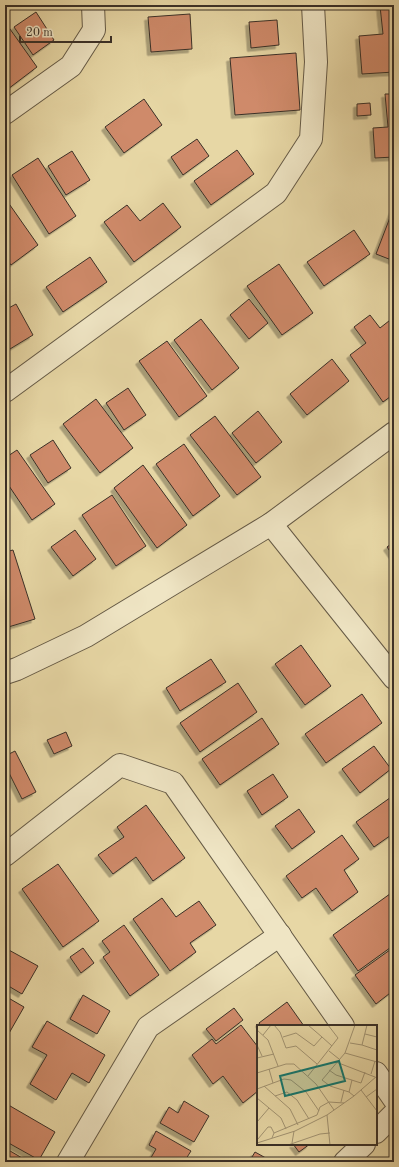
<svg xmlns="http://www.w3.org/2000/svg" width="399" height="1167" font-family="'Old Standard TT',serif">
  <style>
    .building { fill: #cf8a6a; stroke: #3a3027; filter: url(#shadow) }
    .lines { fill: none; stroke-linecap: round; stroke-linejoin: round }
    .minor-casing { stroke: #655a46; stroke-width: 24 }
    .minor { stroke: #efe5c4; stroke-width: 22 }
    .inset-road { fill: none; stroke: #a29473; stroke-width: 1 }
    .view { fill: #0f766e; fill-opacity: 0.15; stroke: #0f766e; stroke-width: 2 }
    .inset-edge { fill: none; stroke: #3a3027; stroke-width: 2 }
  </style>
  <defs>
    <filter id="shadow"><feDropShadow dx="-3.5" dy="3.5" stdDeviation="0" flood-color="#0004"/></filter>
  </defs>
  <rect width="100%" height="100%" fill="#e7d7a5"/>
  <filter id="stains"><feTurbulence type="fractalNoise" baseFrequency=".005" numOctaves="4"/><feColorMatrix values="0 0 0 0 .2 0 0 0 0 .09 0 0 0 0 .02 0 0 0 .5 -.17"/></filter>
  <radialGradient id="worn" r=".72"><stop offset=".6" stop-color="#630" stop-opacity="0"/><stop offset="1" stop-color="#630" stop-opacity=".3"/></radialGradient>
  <g class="building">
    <path d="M394,5v67l-32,2 -3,-38 24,-2 -3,-28z"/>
    <path d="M36,12l18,28 -21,15 -19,-28z"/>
    <path d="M190,14l2,35 -41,3 -3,-35z"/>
    <path d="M277,20l2,25 -28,3 -2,-26z"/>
    <path d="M5,22l32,45 -29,22 -3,-4z"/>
    <path d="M296,53l4,57 -65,5 -5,-57z"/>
    <path d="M385,94h9v63l-19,1 -2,-30 15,-1z"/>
    <path d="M144,99l18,26 -38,28 -19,-26z"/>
    <path d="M370,103l1,12 -14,1v-12z"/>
    <path d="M197,139l12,17 -26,19 -12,-18z"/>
    <path d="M237,150l17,24 -43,31 -17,-24z"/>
    <path d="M72,151l18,29 -24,15 -18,-29z"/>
    <path d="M38,158l38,58 -27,18 -37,-59z"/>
    <path d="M5,198l33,47 -27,20 -6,-8z"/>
    <path d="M163,203l18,24 -47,35 -30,-40 23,-17 13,16z"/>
    <path d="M394,207v54l-18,-7z"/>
    <path d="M354,230l16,24 -46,32 -17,-24z"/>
    <path d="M90,257l17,25 -44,30 -17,-25z"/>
    <path d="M279,264l34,49 -31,22 -35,-49z"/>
    <path d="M249,299l19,24 -19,16 -19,-24z"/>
    <path d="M16,304l17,31 -28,17v-42z"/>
    <path d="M370,315l10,13 14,-11v77l-11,8 -33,-47 16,-12 -12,-16z"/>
    <path d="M201,319l38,49 -27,22 -38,-50z"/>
    <path d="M167,341l40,55 -28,21 -40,-56z"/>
    <path d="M332,359l17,22 -42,34 -17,-21z"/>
    <path d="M128,388l18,27 -22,15 -18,-27z"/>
    <path d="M96,399l37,49 -33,25 -37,-49z"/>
    <path d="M258,411l24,31 -26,21 -24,-30z"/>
    <path d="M215,416l46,61 -24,18 -47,-60z"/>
    <path d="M53,440l18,28 -23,15 -18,-28z"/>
    <path d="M184,444l36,52 -27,20 -37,-52z"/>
    <path d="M17,450l38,54 -23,16 -27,-40v-22z"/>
    <path d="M143,465l44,60 -30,23 -43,-60z"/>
    <path d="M112,495l34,51 -30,20 -34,-51z"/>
    <path d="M75,530l21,29 -23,17 -22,-29z"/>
    <path d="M394,542v15l-7,-10z"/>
    <path d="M13,550l22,69 -30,9v-76z"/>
    <path d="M301,645l30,41 -26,19 -30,-41z"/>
    <path d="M211,659l15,23 -46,29 -14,-23z"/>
    <path d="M238,683l19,29 -57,40 -20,-29z"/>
    <path d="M362,694l20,29 -56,40 -21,-29z"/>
    <path d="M262,718l17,26 -59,41 -18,-26z"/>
    <path d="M66,732l6,14 -18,8 -7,-14z"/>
    <path d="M374,746l17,23 -31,24 -18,-24z"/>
    <path d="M15,751l21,41 -14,7 -17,-34v-9z"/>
    <path d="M273,774l15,23 -26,18 -15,-24z"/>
    <path d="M394,795v38l-20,14 -18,-25z"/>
    <path d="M146,805l39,53 -32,23 -17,-24 -23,17 -15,-19 26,-18 -7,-10z"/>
    <path d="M299,809l16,23 -23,17 -17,-23z"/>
    <path d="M342,835l17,24 -15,11 14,22 -26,19 -16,-23 -14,10 -16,-22z"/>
    <path d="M58,864l41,57 -36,26 -41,-58z"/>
    <path d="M394,891v54l-36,26 -25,-36z"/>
    <path d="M162,898l14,19 23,-16 17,24 -26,18 6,9 -26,19 -37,-52z"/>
    <path d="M124,925l35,50 -29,21 -27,-39 7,-5 -8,-11z"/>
    <path d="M394,947v43l-18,14 -21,-29z"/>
    <path d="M83,948l11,15 -13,10 -11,-16z"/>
    <path d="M7,949l31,17 -16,28 -17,-10v-31z"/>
    <path d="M83,995l27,16 -13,23 -27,-15z"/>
    <path d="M5,996l19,11 -16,28 -3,-1z"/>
    <path d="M287,1002l17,24h-43l-2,-3z"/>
    <path d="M234,1008l9,12 -27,21 -10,-12z"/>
    <path d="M47,1021l58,34 -16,28 -17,-10 -16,27 -26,-16 17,-29 -15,-8z"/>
    <path d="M241,1025l17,22v44l-15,12 -20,-27 -10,8 -21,-29 20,-16 4,5z"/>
    <path d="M184,1101l25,15 -15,26 -34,-19 9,-16 9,6z"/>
    <path d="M5,1103l50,29 -16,28 -34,-19z"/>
    <path d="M156,1131l35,20 -7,11 -35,-1 7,-12 -7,-4z"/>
    <path d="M293,1144h17l-11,8z"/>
    <path d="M5,1148l24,14h-24z"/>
    <path d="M255,1152l18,10h-24z"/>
  </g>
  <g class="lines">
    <defs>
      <g id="minor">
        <path d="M5,113l66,-47 23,-36 -1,-25"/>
        <path d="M5,391l271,-198 35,-54 5,-77 -3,-57"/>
        <path d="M271,524l123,154"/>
        <path d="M5,673l12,-4 69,-33 185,-112 123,-91"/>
        <path d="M5,855l115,-90 53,18 170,243"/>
        <path d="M376,1073l18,26"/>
        <path d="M376,1132l18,-18"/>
        <path d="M68,1162l80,-135 132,-92"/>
        <path d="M345,1162l19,-18"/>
      </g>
    </defs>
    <use href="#minor" class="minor-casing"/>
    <use href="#minor" class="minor"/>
  </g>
  <g transform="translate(257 1025)">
    <rect width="120" height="120" fill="#e7d7a5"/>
    <path class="inset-road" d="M17,0l6,7 6,16 10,-2 21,18M51,0l14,12M110,0l-5,20 15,5M0,5l11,10 10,26M108,9l12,3M6,10l8,-10M26,12l13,-4 18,13 8,-9 10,9M93,18l12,2M0,20l5,11M72,26l10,8M88,28l32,9M0,33l17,-4M79,37l39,15M12,44l4,14M72,45l7,5 25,8 4,-11M0,48l29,-9h8l22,20 18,26M114,49l4,-13M51,51l30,-38 -10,-13M7,61l26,23 8,16M0,64l27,-10 7,1 15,12 13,19M104,65l16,21M92,67l3,-12M18,71l12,-4 10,8 12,19M97,71l-5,-4 -19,-6 -8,-6 23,-27 10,-28M109,72l11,-8M0,73l24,20 5,11M84,77l3,-12M70,90l3,30M0,97l12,-14M15,113l2,-5 43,-18 3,-8 9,-5 15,1M1,114l10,-12h3l3,6M0,118l38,-12 32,-16 27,-19 23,-20M35,118l2,-12M31,120l32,-11 10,-1"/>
    <path class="view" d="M82,36l6,20 -60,15 -5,-20z"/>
    <rect width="120" height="120" class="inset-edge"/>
  </g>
  <rect width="399" height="1167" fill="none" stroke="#e7d7a5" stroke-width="20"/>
  <rect x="6" y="6" width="387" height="1155" fill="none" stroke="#3a3027" stroke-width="2"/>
  <rect x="10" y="10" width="379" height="1147" fill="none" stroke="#3a3027"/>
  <path d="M20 36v6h91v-6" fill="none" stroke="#3a3027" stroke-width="2"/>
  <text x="26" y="36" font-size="12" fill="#3a3027" stroke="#efe5c4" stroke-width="3" paint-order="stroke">20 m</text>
  <rect width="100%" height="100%" filter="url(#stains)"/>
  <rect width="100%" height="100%" fill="url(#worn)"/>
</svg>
